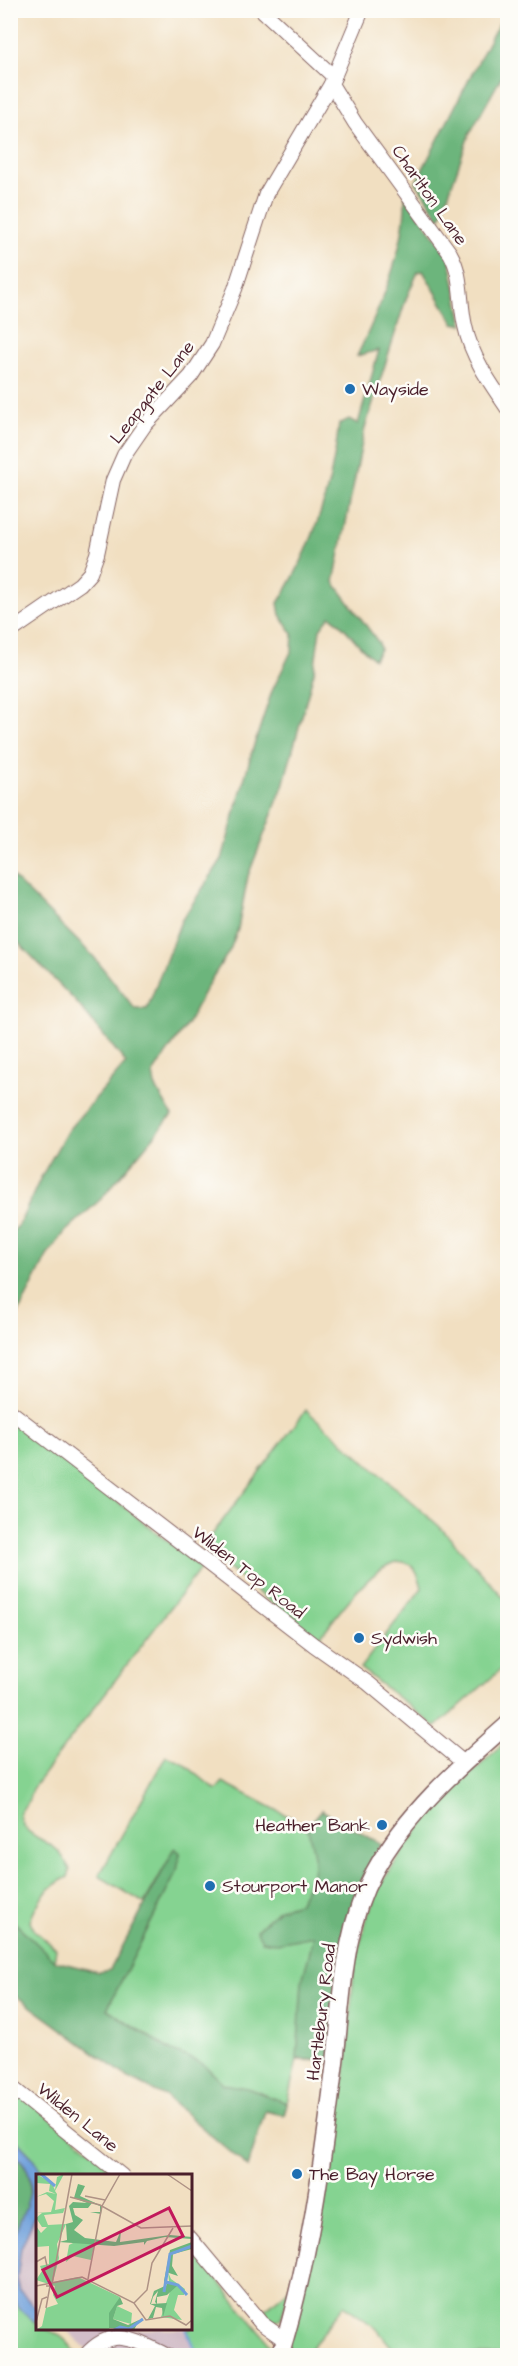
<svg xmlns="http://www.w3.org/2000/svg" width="518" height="2366" font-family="'Architects Daughter',sans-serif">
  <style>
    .industrial { fill: #d2bdc8 }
    .green { fill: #85d391; stroke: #68795e; stroke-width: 1.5 }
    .forest { fill: #6cb57b; stroke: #5b6a53; stroke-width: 1.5 }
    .water { fill: #71a1db; stroke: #5e6083; stroke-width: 1.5 }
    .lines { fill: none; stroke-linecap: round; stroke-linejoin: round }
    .stream { stroke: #71a1db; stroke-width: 3 }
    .minor-casing { stroke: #846260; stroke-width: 16 }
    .major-casing { stroke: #846260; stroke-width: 19 }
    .minor { stroke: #fff; stroke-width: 14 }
    .major { stroke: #fff; stroke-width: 16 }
    .poi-dot { fill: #1f6fb2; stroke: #fdfcf7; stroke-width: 2 }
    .labels { text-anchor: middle; stroke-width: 5; stroke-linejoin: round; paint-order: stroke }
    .street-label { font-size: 18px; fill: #4a1f2b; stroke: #fdfcf7 }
    .poi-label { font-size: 18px; fill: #4a1f2b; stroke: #fdfcf7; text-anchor: start }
    .inset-river { fill: none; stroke: #71a1db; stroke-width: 3 }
    .inset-road { fill: none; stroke: #ae9285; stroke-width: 1.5 }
    .view { fill: #c2185b; fill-opacity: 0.15; stroke: #c2185b; stroke-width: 3 }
    .inset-edge { fill: none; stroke: #4a1f2b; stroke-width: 3 }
  </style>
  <rect width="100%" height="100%" fill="#fdfcf7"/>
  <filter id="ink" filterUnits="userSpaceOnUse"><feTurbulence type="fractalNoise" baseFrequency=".0167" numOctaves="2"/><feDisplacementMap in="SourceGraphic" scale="12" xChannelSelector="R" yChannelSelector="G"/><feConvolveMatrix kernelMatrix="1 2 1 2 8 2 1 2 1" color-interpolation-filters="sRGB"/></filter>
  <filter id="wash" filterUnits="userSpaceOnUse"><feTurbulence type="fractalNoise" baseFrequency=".008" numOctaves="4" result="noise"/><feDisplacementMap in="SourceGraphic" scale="24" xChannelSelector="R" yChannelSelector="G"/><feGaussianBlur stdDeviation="1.35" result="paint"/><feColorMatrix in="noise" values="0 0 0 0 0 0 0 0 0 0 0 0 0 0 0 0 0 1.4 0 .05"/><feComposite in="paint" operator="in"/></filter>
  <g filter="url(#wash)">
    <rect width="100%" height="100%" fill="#f1dfc1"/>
    <g class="industrial">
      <path d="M37,2212v97l-17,-18 -3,-12 4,-31z"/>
      <path d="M65,2329h121l11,26 -108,-4z"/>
    </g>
    <g class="green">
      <path d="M306,1410l133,116 68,75v63l-71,63 -76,-59 62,-80c-17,-74 -87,30 -104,52l-116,-92z"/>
      <path d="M10,1416l191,152 -169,221 -4,14 -8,9c0,23 22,25 36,37 7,6 10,13 14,21l-2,7c-20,9 -30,23 -38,44l5,10 21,18 -2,12 -43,-42z"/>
      <path d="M507,1740v615h-109l-22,-27 -32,-23 -38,50h-15l-5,-3 43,-183 18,-109 7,-93 13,-50 15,-35 25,-37 33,-42z"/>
      <path d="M166,1756l17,7 33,27 7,-8 84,44 14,-16 60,34 -32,69 -19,148 -33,-1 -13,55 -19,-4 -17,56 -17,-17 -61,-100 -63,-41 67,-132 6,-24 -5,-4 -31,54 -45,-27z"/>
      <path d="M10,2086l112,89h-79l-10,-17 -22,-23z"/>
      <path d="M191,2247l80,98 1,10h-75l-11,-26 4,-1z"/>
      <path d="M288,2290l1,3 -8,26 -9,2 -10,-9z"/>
      <path d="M10,2293l2,6 25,24 1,5c17,1 31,13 39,27h-66z"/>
    </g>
    <g class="forest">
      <path d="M507,11v56l-38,68 -29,84 -24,-37 76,-147z"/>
      <path d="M405,196l44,59 14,70 -9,-2 -31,-52 -5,1 -12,27 -41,129 -31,154 45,61 1,6 -6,10c-17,-12 -27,-33 -44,-43l-10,13 -6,43 -31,114 -35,90 -10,53 -8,21 -23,36 -19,37 -35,50 2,13 17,29 -71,84 -36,33 -18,24 -36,72v-95l8,-8 22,-48 27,-47 58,-67 -49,-60 -66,-68v-60l83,82 41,52h12l34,-88 41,-62 31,-111 19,-57 20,-41 1,-16 -13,-19 -2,-12c35,-54 54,-116 61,-179l10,-5 9,5 21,-74 -22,6c22,-46 50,-109 48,-160z"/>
      <path d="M321,1810l60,34 -32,69 -19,148 -33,-2 5,-78 12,-45 -37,7 -15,-2 -6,-11 23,-21 19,-6c21,-35 19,-39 9,-77z"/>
      <path d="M175,1848l5,5 -3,18 -70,138 63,41 33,14 21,20 23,4 40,15 -3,12 -19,-4 -17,56 -83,-71 -36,-18 -118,-86v-73l44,42 43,11 12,-2z"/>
      <path d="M11,2152c39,26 7,66 0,100z"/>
    </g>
    <path class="water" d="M11,2135l22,23 10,17 -5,1 -1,36 -16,36 -4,31 3,12 17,18v14c-21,-13 -27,-23 -27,-48 0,-11 0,-22 2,-32 8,-32 38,-65 -1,-91z"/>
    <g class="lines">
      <path class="stream" d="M186,2328l11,28"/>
    </g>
  </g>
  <g filter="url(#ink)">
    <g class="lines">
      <defs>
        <g id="minor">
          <path d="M262,10l72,67"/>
          <path d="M331,84l24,39 95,130c13,23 9,47 15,73 6,30 25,57 43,83"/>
          <path d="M10,632l70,-48 10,-11 7,-19 16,-74 11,-25 20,-29 47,-50 21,-32 23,-55 31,-95 65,-110 31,-74"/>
          <path d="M10,1411l304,234 54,38 96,80"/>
          <path d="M10,2086l112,90"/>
          <path d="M190,2238l71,85 24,17"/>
          <path d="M85,2356c28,-32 51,-15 83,0"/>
        </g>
        <path id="major" d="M280,2356c29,-93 42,-190 54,-286 9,-67 7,-137 40,-198 32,-59 85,-105 134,-148"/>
      </defs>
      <use href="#minor" class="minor-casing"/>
      <use href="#major" class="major-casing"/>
      <use href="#minor" class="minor"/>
      <use href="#major" class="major"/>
    </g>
  </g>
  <g class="poi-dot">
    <circle cx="350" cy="389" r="6"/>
    <circle cx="359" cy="1638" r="6"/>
    <circle cx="382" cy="1825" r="6"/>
    <circle cx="210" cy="1886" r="6"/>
    <circle cx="297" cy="2174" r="6"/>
  </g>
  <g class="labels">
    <g class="street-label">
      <text transform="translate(430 195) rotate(55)" y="6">Charlton Lane</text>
      <text transform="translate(152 392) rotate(-52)" y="6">Leapgate Lane</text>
      <text transform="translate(249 1572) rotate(38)" y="6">Wilden Top Road</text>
      <text transform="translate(321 2012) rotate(-83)" y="6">Hartlebury Road</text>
      <text transform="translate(78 2117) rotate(39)" y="6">Wilden Lane</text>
    </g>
    <g class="poi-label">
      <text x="362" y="395">Wayside</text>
      <text x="371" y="1644">Sydwish</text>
      <text x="370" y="1831" text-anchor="end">Heather Bank</text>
      <text x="222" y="1892">Stourport Manor</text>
      <text x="309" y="2180">The Bay Horse</text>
    </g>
  </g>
  <g transform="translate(36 2174)">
    <rect width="156" height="156" fill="#f1dfc1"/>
    <path d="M0,0l15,8 4,8 2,-13 7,-3 -9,17 2,3 -2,16 10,-2 -2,5 -19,2 4,10 18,-1 -9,20 2,14 -6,24 25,-5 42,20 -11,33h-73l6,-4 4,-18 12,-4 -5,-9 2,-9 -19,-6 6,-9 -2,-5 9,-2v-18l-13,1v-21l5,7 6,-6h-5l-6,-9 6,-5h-6l15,-1 3,-11 -8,-7 -10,3 11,-5 9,2 -7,-3 1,-7 -14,-1zM39,68h20l-4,18 -18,-4 -7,6 3,-17zM132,98l3,7 14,10 -1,6h-6l-4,15 8,10 -21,-3 11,-31 -6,-5h3zM81,132l15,7 -1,11 -18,-5z" fill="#85d391"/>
    <path d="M42,10l7,2 -5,10 22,10 -1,8 -11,-2h10v-6l-8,-3 -4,5h-15l2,7 8,5 -9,10 11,8 31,4 5,-12 -1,12 50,-7 22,2v2l-27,-2 -18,4 -3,4v-3l-30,4 -55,-4 8,-2 -1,-16 7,-2 -4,-16 4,-4 14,1 -13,-5zM156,68v7l-19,5 -1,12 6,10 -12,-4v10l11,4 -10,9 -10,2v7l-2,-2 3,-11 -5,6 -2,7 16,-1 -4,14 -1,-9 -6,-1 -3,11 -5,1 7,-13 -5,-2 4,-13 13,-6 -3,-4 6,-31zM84,123l3,7 -6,2 -4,13 15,6 11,-5 -5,10 -25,-2v-15z" fill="#6cb57b"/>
    <path class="inset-river" d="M5,0l14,12M130,108l12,3 9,10M128,118l6,-38 22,-8M78,156l6,-3 9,2 14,-10"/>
    <path class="inset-road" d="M131,0l25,17M49,22l20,4M34,23l30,8 41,23 51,-2M0,88l9,-5 2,9M52,105l14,-73 18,-32M16,110l20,-110M0,112l46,-9 52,26 12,17 24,-4 16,9 6,-5M10,112h4l-4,22M98,129l13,-13 5,-27 21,-35M0,148l6,-23 5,-2"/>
    <path class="view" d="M133,34l14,28 -126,61 -14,-27z"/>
    <rect width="156" height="156" class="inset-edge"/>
  </g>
  <rect width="518" height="2366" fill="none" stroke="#fdfcf7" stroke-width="36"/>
</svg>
